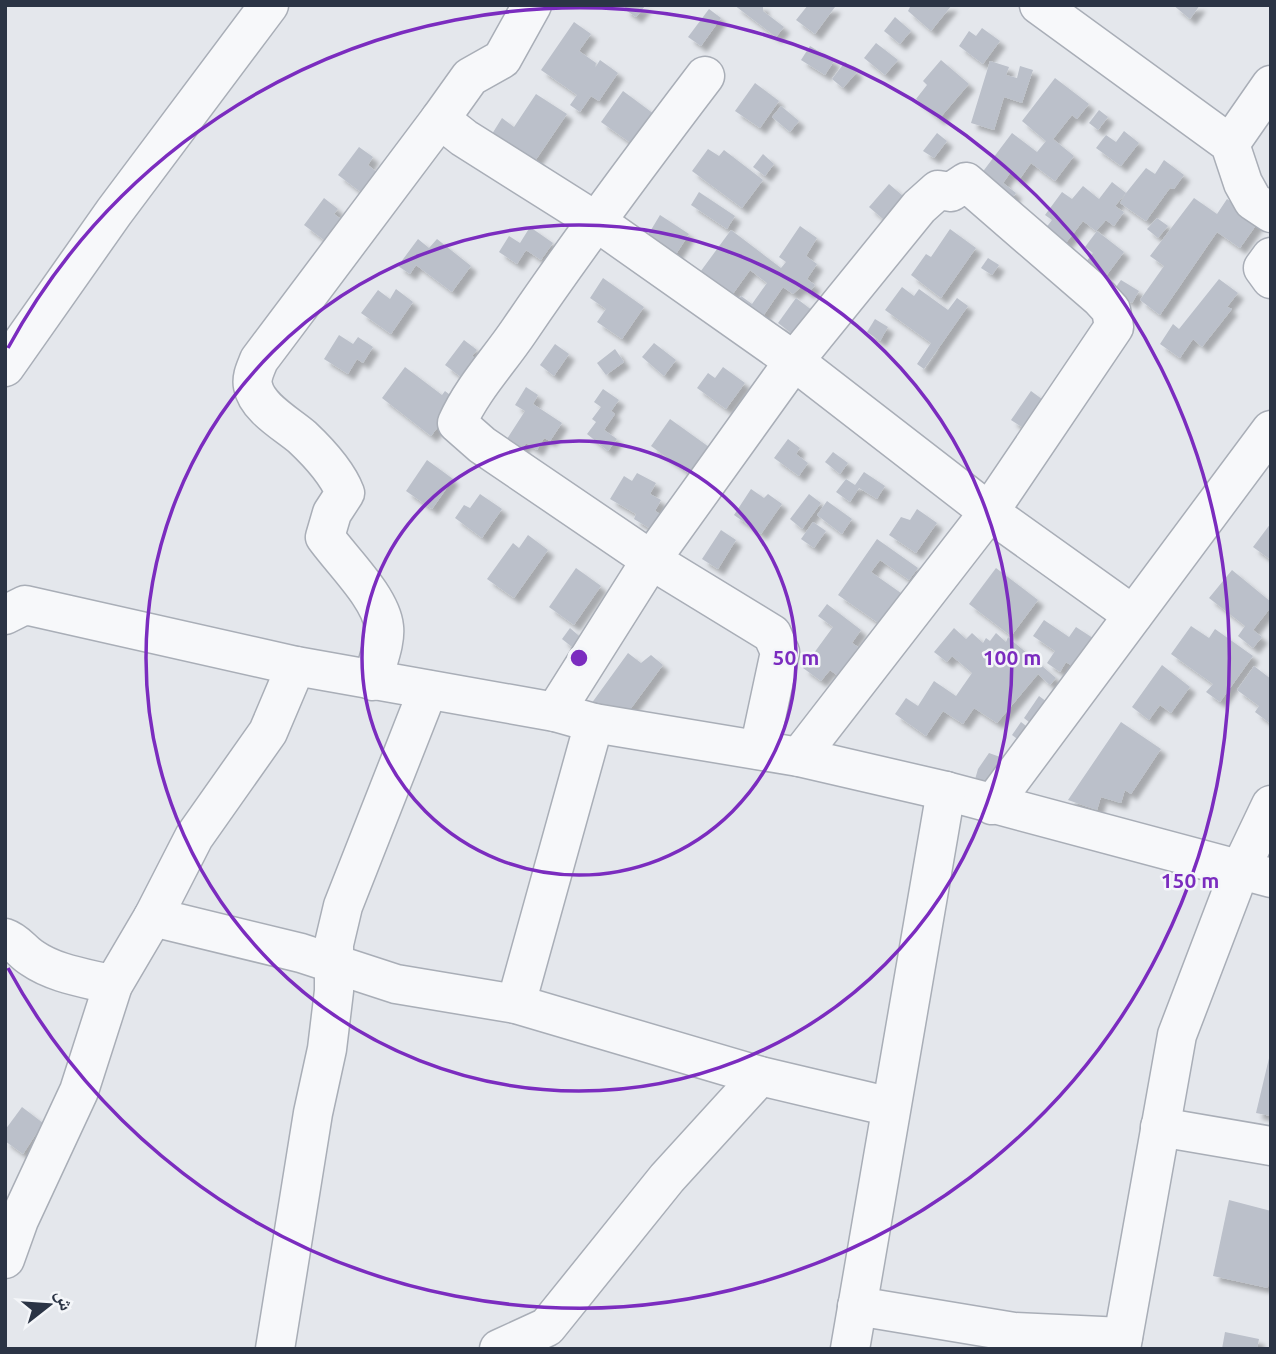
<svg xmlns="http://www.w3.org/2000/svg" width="1276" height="1354" font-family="Ubuntu,'Noto Naskh Arabic',sans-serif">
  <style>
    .building { fill: #bbc0ca; filter: url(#shadow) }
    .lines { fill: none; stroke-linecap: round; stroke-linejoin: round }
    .minor-casing { stroke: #a9aeb7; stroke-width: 41 }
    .minor { stroke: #f7f8fa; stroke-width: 38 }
    .ring { fill: none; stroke: #7b2cbf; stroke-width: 3.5 }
    .centre { fill: #7b2cbf; stroke: #f4f6f9; stroke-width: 3.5 }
    .ring-label { font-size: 21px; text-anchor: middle; font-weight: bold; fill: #7b2cbf; stroke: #f4f6f9; stroke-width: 5; stroke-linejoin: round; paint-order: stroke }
  </style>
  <defs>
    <filter id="shadow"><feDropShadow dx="6" dy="6" stdDeviation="2" flood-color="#0004"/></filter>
  </defs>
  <rect width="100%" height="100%" fill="#e4e7ec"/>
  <g class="building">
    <path d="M627,5h19l-10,12 -12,-8z"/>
    <path d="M734,5h29v6l21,16 -8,10z"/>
    <path d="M808,5l27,2 -20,27 -19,-14z"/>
    <path d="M911,5h41l-21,26 -23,-20z"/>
    <path d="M1173,5h27l-10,14z"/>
    <path d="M709,9l12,9 -20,28 -13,-9z"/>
    <path d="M895,17l16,14 -11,13 -16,-13z"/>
    <path d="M574,22l17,12 -12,17 17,12 -1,5 5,-8 18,13 -19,28 -8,-5 -11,16 -10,-7 7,-10 -36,-25z"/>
    <path d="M982,28l18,13 -17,23 -24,-18 10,-15 7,5z"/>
    <path d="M876,43l22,17 -13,15 -21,-17z"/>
    <path d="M810,46l24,15 -9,14 -24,-15z"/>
    <path d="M941,60l28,24 -30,35 -23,-20 11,-14 -4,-4z"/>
    <path d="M990,61l19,6 -3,8 11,3 3,-12 13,4 -11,33 -18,-6 -10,33 -23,-7z"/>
    <path d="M845,62l12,10 -14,16 -11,-9z"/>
    <path d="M1055,78l34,26 -12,15 -5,-4 -19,24 21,17 -19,25 -24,-18 -12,17 -9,-7 -7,10 13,10 -9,13 -32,-24 37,-49 25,19 9,-11 -24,-20z"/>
    <path d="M755,83l24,18 -19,27 -25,-17z"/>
    <path d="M623,91l31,23 -12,37 -41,-29z"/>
    <path d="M536,94l31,20 -34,50 -41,-30 10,-16 12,9z"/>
    <path d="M781,106l18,15 -9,11 -18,-15z"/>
    <path d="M1099,110l9,7 -10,13 -9,-7z"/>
    <path d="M1124,131l15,12 -18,23 -25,-18 10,-13 10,7z"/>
    <path d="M937,133l10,8 -13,17 -11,-7z"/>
    <path d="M359,147l14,10 -5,8 10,8 -16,20 -24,-18z"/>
    <path d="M708,149l11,7 5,-6 39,30 -21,28 -50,-37z"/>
    <path d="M763,154l11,10 -9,12 -12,-9z"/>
    <path d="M1164,160l20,15 -10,14 -4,-1 -24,33 -26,-18 6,-10 -11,13 9,6 -10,14 -8,-6 -10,11 -13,-10 -18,23 -20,-15 7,-9 -7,-5 17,-23 10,7 11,-13 16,13 13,-17 14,11 20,-25 9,6z"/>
    <path d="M889,184l21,18 -20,23 -21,-18z"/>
    <path d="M699,192l36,24 -8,13 -36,-24z"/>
    <path d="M324,198l14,11 -4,5 11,8 -17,21 -24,-18z"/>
    <path d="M1194,198l23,16 10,-15 32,22 -19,27 -23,-16 -57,83 -20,-15 24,-34 -14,-10z"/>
    <path d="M660,215l29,19 -20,31 -21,-30z"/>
    <path d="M1157,218l11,8 -10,12 -11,-9z"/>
    <path d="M800,226l17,12 -11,18 11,8 -10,15 8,6 -6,8 -8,-6 -8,7 -10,-7 -22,32 -31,-8 11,-15 11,8 15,-21 -17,-13 -23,32 -32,-23 36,-49 50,38 5,-6 -7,-5z"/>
    <path d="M530,227l23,16 -12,17 -15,-10 -9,14 -18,-12 10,-16 11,7z"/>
    <path d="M950,229l26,19 -35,50 -30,-23 15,-21 5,3z"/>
    <path d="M1097,231l27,21 -18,24 -20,-14 7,-9 -8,-6z"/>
    <path d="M418,239l11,9 8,-9 34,27 -19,26 -36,-27 -6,9 -12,-8z"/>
    <path d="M988,258l11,7 -7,10 -11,-7z"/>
    <path d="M603,278l41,29 -22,32 -25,-17 9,-13 -16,-11z"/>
    <path d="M1219,279l19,14 -11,14 5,2 -30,38 -9,-8 -13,19 -20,-14 13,-20 6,5z"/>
    <path d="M1121,280l18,11 -7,12 -19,-12z"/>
    <path d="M902,287l12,9 5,-7 29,21 9,-12 11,8 -44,63 -7,-5 14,-21 -46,-33z"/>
    <path d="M396,289l17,13 -22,32 -30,-21 17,-23 12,9z"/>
    <path d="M796,298l25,19 -18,25 -25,-19z"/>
    <path d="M875,319l13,8 -8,14 -13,-9z"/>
    <path d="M339,335l14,9 5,-7 15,10 -10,16 -6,-4 -9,15 -24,-15z"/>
    <path d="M464,340l13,10 -5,6 11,8 -14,19 -24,-18z"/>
    <path d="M654,343l22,17 -12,16 -22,-19z"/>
    <path d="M555,344l14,10 -15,22 -14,-11z"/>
    <path d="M615,349l9,13 -18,13 -9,-12z"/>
    <path d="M405,367l37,28 3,-4 13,10 -27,35 -49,-38z"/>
    <path d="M723,367l22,16 -19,26 -29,-21 11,-15 7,5z"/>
    <path d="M526,387l12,8 -5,9 29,19 -12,18 -6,-3 -7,12 -11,-7 -6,9 -15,-10 20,-31 -10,-6z"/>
    <path d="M603,389l16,11 -8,11 4,3 -11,16 13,9 -9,12 -21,-17 9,-12 -4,-3 9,-12 -7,-5z"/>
    <path d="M1031,391l23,17 -20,27 -23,-15z"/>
    <path d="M670,419l39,28 -11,33 -47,-34z"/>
    <path d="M788,439l12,9 -4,6 12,9 -9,13 -25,-18z"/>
    <path d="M833,452l15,11 -8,11 -15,-12z"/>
    <path d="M427,460l26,19 -21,30 -26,-18z"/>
    <path d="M864,472l21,14 -8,13 -18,-11 -9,14 -14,-10 10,-13 9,6z"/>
    <path d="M637,473l19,10 -6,11 11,6 -6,11 10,6 -9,15 -22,-13 2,-5 -26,-15 14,-23 8,5z"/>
    <path d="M751,489l13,9 4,-4 14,10 -21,30 -27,-19z"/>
    <path d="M480,494l22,15 -20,29 -27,-20 9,-13 6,3z"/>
    <path d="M809,494l12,9 -19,26 -12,-10z"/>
    <path d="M827,501l25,18 -10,15 -25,-19z"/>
    <path d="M917,509l20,14 -21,30 -27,-18 12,-18 9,3z"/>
    <path d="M813,522l13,9 -12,17 -13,-9z"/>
    <path d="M1271,523v37l-18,-13z"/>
    <path d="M721,530l15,10 -18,29 -16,-10z"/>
    <path d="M528,535l20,15 -34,48 -27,-19 26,-36 6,5z"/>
    <path d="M877,539l41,29 -9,12 -29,-20 -9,12 37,26 -21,31 -49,-34z"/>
    <path d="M576,568l25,18 -27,39 -25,-18z"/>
    <path d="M996,568l42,32 -27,36 -42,-32z"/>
    <path d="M1232,570l39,32v5l-18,23 9,7 -9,11 -15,-12 7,-10 -36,-28z"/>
    <path d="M827,604l34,26 -9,13 6,4 -20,29 -8,-6 -9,11 -18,-13 30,-41 -15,-11z"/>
    <path d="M1044,620l25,17 7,-10 26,17 -20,29 -16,-11 -6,10 -13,-9 8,-12 -22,-15z"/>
    <path d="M1191,626l18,12 6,-9 38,27 -33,46 -14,-10 7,-8 -42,-30z"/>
    <path d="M570,628l15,13 -8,10 -15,-12z"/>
    <path d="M954,628l12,11 6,-6 11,10 3,-5 4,3 6,-8 10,9 2,-5 48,41 -6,7 -12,-11 -41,49 -23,-15 -11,16 -20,-13 -17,25 -31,-22 11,-16 12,8 16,-25 22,15 16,-23 -20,-17 -5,6 -13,-10z"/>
    <path d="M628,653l13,10 10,-8 12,10 -34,46 -17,-5 -6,10 -20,-5z"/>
    <path d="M1162,665l28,22 -19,26 -11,-8 -11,15 -17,-13z"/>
    <path d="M1254,666l17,13v45l-16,-12 4,-6 -22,-16z"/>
    <path d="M1039,696l12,9 -16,22 -11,-9z"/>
    <path d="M1021,722l13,10 -10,12 -12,-9z"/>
    <path d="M1121,722l40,27 -30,45 -6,-4 -4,13 -20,-6 -4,13 -29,-10z"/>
    <path d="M989,753l25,9 -14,29 -26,-8 4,-14z"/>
    <path d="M1270,1054h1v62l-15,-3z"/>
    <path d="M22,1107l21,16 -20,31 -18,-13v-11z"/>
    <path d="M1229,1200l42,11 -3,77 -55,-12z"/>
    <path d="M1225,1332l34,7 -2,10h-35z"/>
  </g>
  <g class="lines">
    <defs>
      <g id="minor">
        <path d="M532,5l-30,54 -32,18 -30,42 24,19 130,82 200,141 195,151 144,103"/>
        <path d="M1039,5l191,139 13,39 10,18 18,12"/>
        <path d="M705,76c-64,84 -127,168 -186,255 -21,31 -47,58 -62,92l25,22 169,115 121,74 8,18 -21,98"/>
        <path d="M1230,144l41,-59"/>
        <path d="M1271,257l-8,11 8,11"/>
        <path d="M5,367l109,-155 155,-207"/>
        <path d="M5,615l20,-10 271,61 259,46 39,11 205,34 147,34 325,87"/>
        <path d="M373,681c3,-16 13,-38 11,-54 -3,-29 -41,-65 -59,-90l7,-24 13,-20c-8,-21 -26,-40 -43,-56 -15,-13 -45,-29 -49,-51 -2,-9 3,-18 6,-26l181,-241"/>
        <path d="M555,712l96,-152 143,-199 125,-154 19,-17 13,2 15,-10 134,116 11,12 3,17 -125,185 -190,245"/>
        <path d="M992,805l279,-375"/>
        <path d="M153,917l148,36 95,31 120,20 244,72 131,31"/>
        <path d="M5,938c12,4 17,14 27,20 23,16 54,20 81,27"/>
        <path d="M516,1004l78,-281"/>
        <path d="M1160,1127l111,19"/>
        <path d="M5,1259l14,-39 60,-129 34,-106 40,-68 41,-80 74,-105 28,-66"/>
        <path d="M857,1306l157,26 109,5"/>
        <path d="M275,1349l38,-236 14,-64 7,-58v-47l9,-38 85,-216"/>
        <path d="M499,1349l48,-22 120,-149 93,-102"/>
        <path d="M850,1349l96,-558"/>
        <path d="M1121,1349l56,-314 63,-165 31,-65"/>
      </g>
    </defs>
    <use href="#minor" class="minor-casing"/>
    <use href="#minor" class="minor"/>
  </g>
  <g class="ring">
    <circle cx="579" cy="658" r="217"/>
    <circle cx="579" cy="658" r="433"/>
    <path d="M8 348A650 650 0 1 1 8 968"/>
  </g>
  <circle cx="579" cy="658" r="10" class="centre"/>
  <g class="ring-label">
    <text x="796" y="665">50 m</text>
    <text x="1012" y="665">100 m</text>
    <text x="1190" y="888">150 m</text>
  </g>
  <rect width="1276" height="1354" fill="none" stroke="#2b3445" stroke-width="14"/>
  <g transform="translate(49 1305) rotate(73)" stroke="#f4f6f9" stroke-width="5" paint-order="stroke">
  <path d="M0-5L12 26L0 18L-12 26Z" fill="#2b3445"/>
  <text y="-10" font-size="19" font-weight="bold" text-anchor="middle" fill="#2b3445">ش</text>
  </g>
</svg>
